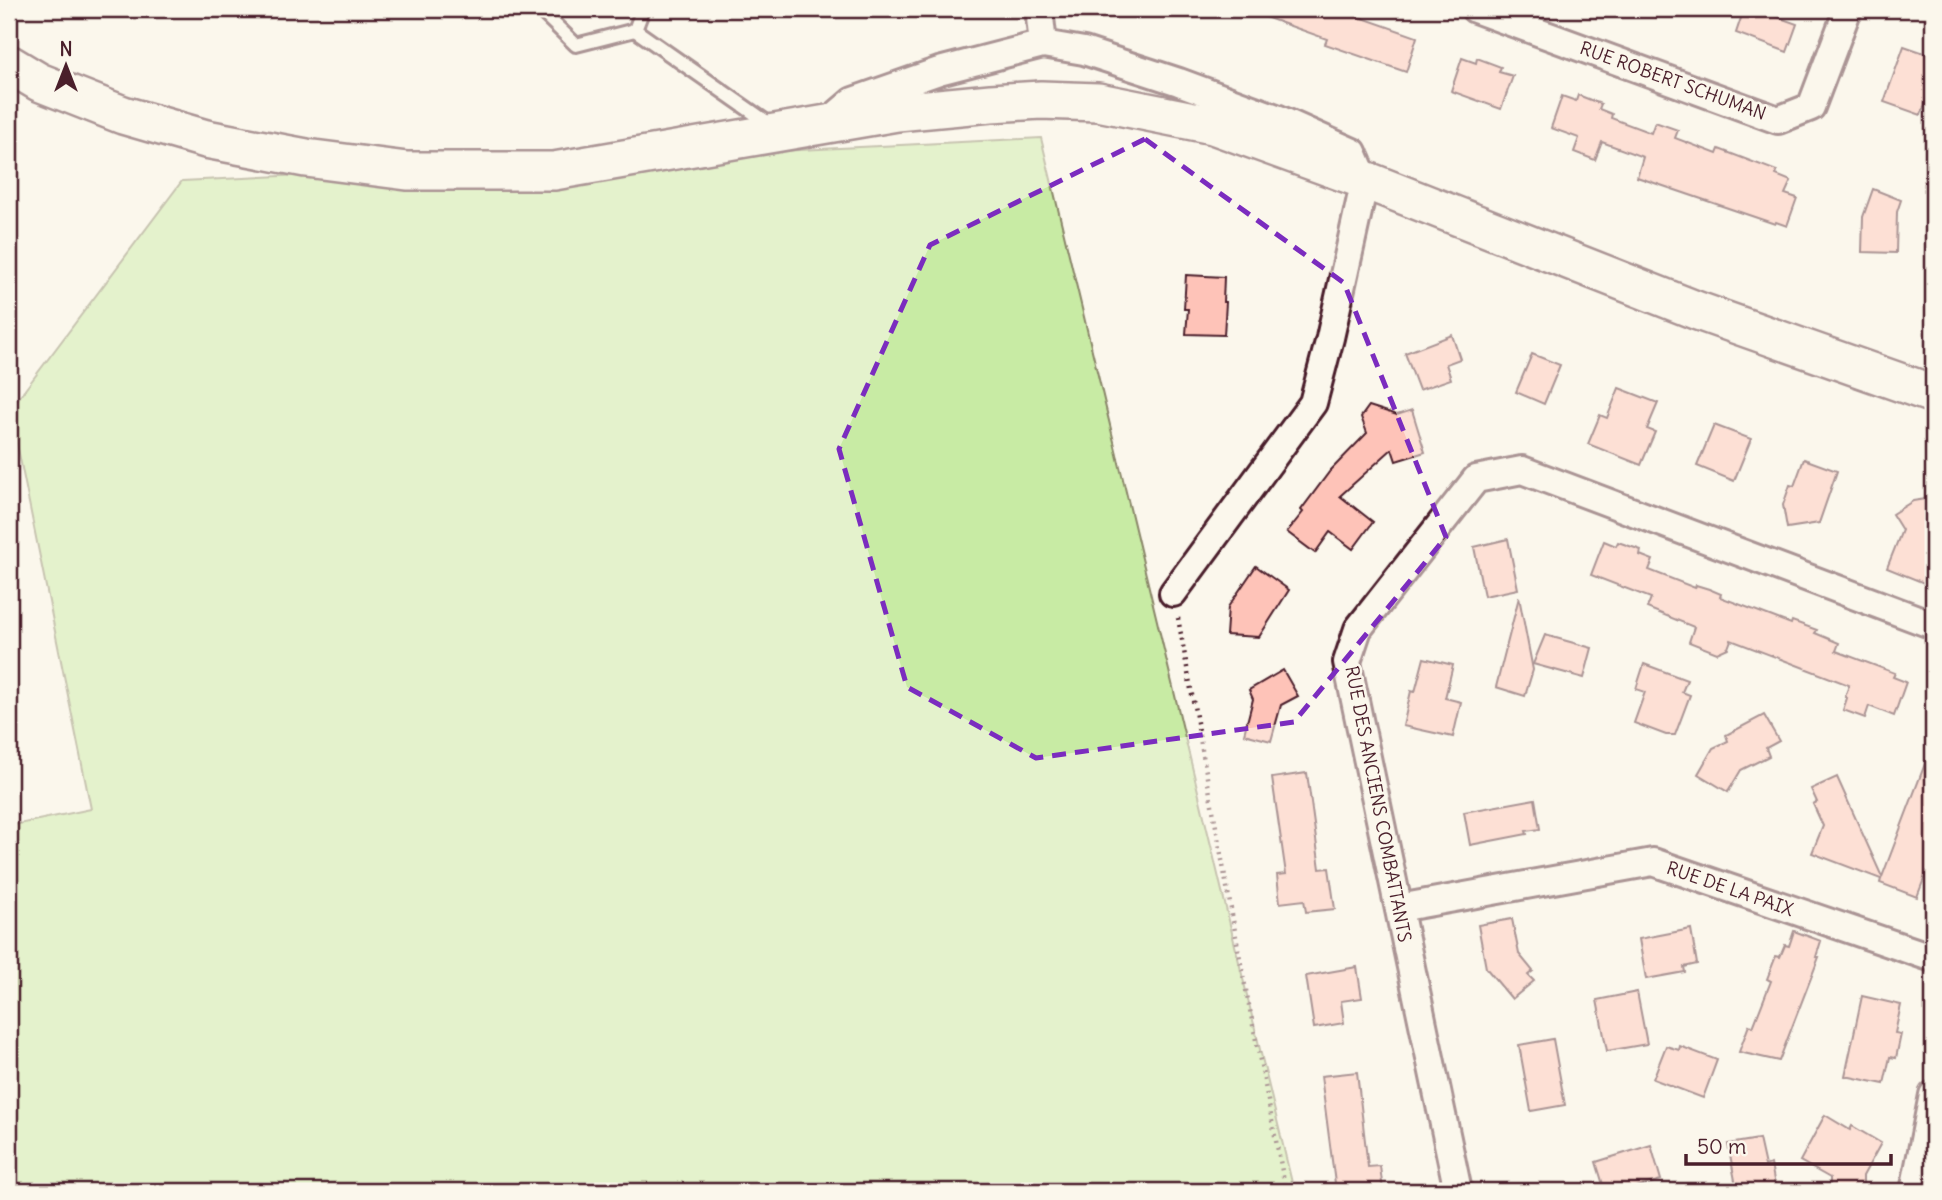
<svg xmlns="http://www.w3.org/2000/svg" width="1942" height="1200" font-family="Delius,sans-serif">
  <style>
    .green { fill: #c8eba4; stroke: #898568; stroke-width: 2 }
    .building { fill: #fec3b8; stroke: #4a1f2b; stroke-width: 2 }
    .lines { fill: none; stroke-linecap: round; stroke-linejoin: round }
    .lane-casing { stroke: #4a1f2b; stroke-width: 18 }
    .street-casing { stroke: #4a1f2b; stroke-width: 32 }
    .secondary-casing { stroke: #4a1f2b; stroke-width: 42 }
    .path { stroke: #4a1f2b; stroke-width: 4.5; stroke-dasharray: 2 5; stroke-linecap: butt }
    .lane { stroke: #fbf7ec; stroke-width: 12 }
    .street { stroke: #fbf7ec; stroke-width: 26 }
    .secondary { stroke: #fbf7ec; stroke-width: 37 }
    .marked { fill: none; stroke: #7b2cbf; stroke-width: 5; stroke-dasharray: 14 9; stroke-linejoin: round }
    .labels { text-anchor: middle; stroke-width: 5; stroke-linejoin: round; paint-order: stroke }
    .street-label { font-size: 18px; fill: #4a1f2b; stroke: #fbf7ec }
  </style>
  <rect width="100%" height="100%" fill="#fbf7ec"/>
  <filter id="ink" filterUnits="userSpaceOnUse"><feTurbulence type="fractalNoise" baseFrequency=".0143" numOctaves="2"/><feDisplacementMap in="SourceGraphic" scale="14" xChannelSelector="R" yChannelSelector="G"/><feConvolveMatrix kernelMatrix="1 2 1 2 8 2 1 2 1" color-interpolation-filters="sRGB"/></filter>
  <g filter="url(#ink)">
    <path class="green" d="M1041,138l253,1053h-1285v-365l82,-17 -79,-390v-12l170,-226z"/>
    <g class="building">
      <path d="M1252,9h85l80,28 -11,35 -81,-28 2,-5 -76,-27z"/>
      <path d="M1744,9h11l42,15 -10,28 -51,-19z"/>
      <path d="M1904,46l29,10v27l-12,32 -37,-13z"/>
      <path d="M1462,58l14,5 1,-5 24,9 -2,5 14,4 -12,33 -50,-18z"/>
      <path d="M1578,95l23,9 -2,5 13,5 -1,4 40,15 4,-11 23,8 -3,8 42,16 2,-5 58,22 -1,4 15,6 -6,13 12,4 -10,28 -11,-4 -1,2 -138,-47 6,-20 -41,-15 -7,18 -21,-8 5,-14 -28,-10 11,-32 14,5z"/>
      <path d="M1873,189l28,11 -4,12 -1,41 -34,-1 1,-35z"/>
      <path d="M1186,275l38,2 -1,25h3l-2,33 -38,-1 2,-25h-4z"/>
      <path d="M1452,335l8,24 -14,5 5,15 -32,11 -14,-37z"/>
      <path d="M1532,354l28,11 -16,39 -28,-12z"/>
      <path d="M1619,388l39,15 -11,26 8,3 -14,33 -53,-21 12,-29 7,3z"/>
      <path d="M1369,406l28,9 15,-5 13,42 -29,9 -4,-12 -52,47 33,26 -20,27 -23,-17 -15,21 -28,-21 16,-20 -2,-2 29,-39 37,-38 -6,-16z"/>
      <path d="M1714,425l37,14 -17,42 -37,-15z"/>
      <path d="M1804,459l33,12 -18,52 -32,5 -4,-23 7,-20 4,1z"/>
      <path d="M1925,499l8,19v41l-9,24 -37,-15 15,-38 -10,-16 21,-13z"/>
      <path d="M1508,539l10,50 -34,7 -10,-49z"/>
      <path d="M1604,541l12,5 2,-4 23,8 -1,5 13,5 -4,10 46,18 1,-3 13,4 12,5 -1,3 71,27 1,-3 25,9 -2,3 24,10 -3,8 59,22 -2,4 13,5 -12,34 -25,-10 -4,12 -22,-8 4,-12 -2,-1 4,-12 -118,-45 -3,8 -11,5 -28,-11 5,-15 -47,-19 4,-10 -60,-23z"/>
      <path d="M1256,566l33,24 -30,47 -33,-2 2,-28z"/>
      <path d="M1519,597l14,73 -8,26 -29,-9z"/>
      <path d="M1545,635l47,13 -8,30 -51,-14z"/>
      <path d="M1424,658l29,7 -8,33 16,4 -8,35 -50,-11 8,-35 4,1z"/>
      <path d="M1644,664l43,16 -5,12 8,3 -15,40h-9l-32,-12 11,-31 -9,-3z"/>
      <path d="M1283,670l15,26 -17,9 -10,36 -27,-7 9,-35 -4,-9z"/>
      <path d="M1764,715l15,26 -13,7 3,8 -28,14 -13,22 -30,-18 15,-26 15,-7 -2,-6z"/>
      <path d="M1931,748h2v125l-6,-2 -10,26 -37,-14 1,-4 -69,-26 11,-27 -10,-22 4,-2 -6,-13 26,-12 45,100z"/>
      <path d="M1307,773l13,96 9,-1 6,41 -29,3 -2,-12 -24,3 -3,-28 9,-1 -14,-96z"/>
      <path d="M1535,799l5,30 -14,2 1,3 -57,11 -6,-33z"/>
      <path d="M1512,919l7,35 14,17 -5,4 6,6 -22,18 -26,-31 -8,-43z"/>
      <path d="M1691,929l6,35 -13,3 1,5 -39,7 -7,-40z"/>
      <path d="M1794,931l27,10 -5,16h3l-40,104 -40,-9 10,-27 4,2 18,-46 -4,-2 9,-23 4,1 5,-12 4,1z"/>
      <path d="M1357,967l5,31 -21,3 3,22 -30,5 -8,-52z"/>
      <path d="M1637,992l10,52 -40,7 -10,-51z"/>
      <path d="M1862,996l39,9 -6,28 6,1 -5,24 -6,-1 -6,27 -39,-8z"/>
      <path d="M1553,1039l12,66 -34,6 -12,-66z"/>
      <path d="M1666,1046l13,4 1,-4 37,14 -14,38 -50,-19z"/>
      <path d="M1357,1072l11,95 12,-1 3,25h-47l-15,-115z"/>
      <path d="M1825,1115l25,15 2,-4 29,17 -18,33v15h-33v-13l-30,-17z"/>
      <path d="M1759,1139l6,27 6,-2 5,27h-39l-9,-47z"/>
      <path d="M1651,1145l10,35 -38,11h-18l-9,-29z"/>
    </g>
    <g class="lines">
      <defs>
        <g id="lane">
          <path d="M539,9l37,36 59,-15"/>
          <path d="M643,9l-8,21 136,95"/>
        </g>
        <g id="street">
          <path d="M1039,9l4,35"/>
          <path d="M1475,9l303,111 33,-13 37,-98"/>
          <path d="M826,124l27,-23 86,-30 104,-27 41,7 95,31 100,37 74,33 12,28 -35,158 -17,65 -140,190"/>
          <path d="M1399,908l254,-46 280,96"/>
          <path d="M1458,1191l-111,-529 11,-33 118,-150 46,-9 411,155"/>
          <path d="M1914,1191l19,-96"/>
        </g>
        <path id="secondary" d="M9,64l30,18 84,33 83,24 100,19 101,13h147l343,-59 94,-9 50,-3 57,2 115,23 152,55 333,131 235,83"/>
      </defs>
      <use href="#lane" class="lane-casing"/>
      <use href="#street" class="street-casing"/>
      <use href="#secondary" class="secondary-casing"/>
      <path class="path" d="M1178,618l65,357 43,216"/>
      <use href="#lane" class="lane"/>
      <use href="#street" class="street"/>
      <use href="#secondary" class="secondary"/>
    </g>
  </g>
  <path d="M0 0H1942V1200H0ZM1145,139l199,144 102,254 -152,185 -258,36 -129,-71 -68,-238 91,-204z" fill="#fbf7ec" fill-opacity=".55" fill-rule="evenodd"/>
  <path class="marked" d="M1145,139l199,144 102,254 -152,185 -258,36 -129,-71 -68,-238 91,-204z"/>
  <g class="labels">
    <g class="street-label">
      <text transform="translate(1673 81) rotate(20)" y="6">RUE ROBERT SCHUMAN</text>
      <text transform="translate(1378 804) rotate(79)" y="6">RUE DES ANCIENS COMBATTANTS</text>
      <text transform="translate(1730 889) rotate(19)" y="6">RUE DE LA PAIX</text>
    </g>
  </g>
  <rect width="1942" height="1200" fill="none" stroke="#fbf7ec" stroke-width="35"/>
  <rect x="18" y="18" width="1907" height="1165" fill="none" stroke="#4a1f2b" stroke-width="2.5" filter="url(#ink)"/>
  <g transform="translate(66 66)" stroke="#fbf7ec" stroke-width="5" paint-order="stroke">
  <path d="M0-5L12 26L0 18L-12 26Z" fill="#4a1f2b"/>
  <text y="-10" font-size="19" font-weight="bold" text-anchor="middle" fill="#4a1f2b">N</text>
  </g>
  <path d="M1686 1154v10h205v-10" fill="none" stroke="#4a1f2b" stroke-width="3.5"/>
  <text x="1697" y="1154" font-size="21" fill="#4a1f2b" stroke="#fbf7ec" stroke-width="5" paint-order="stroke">50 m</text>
</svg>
